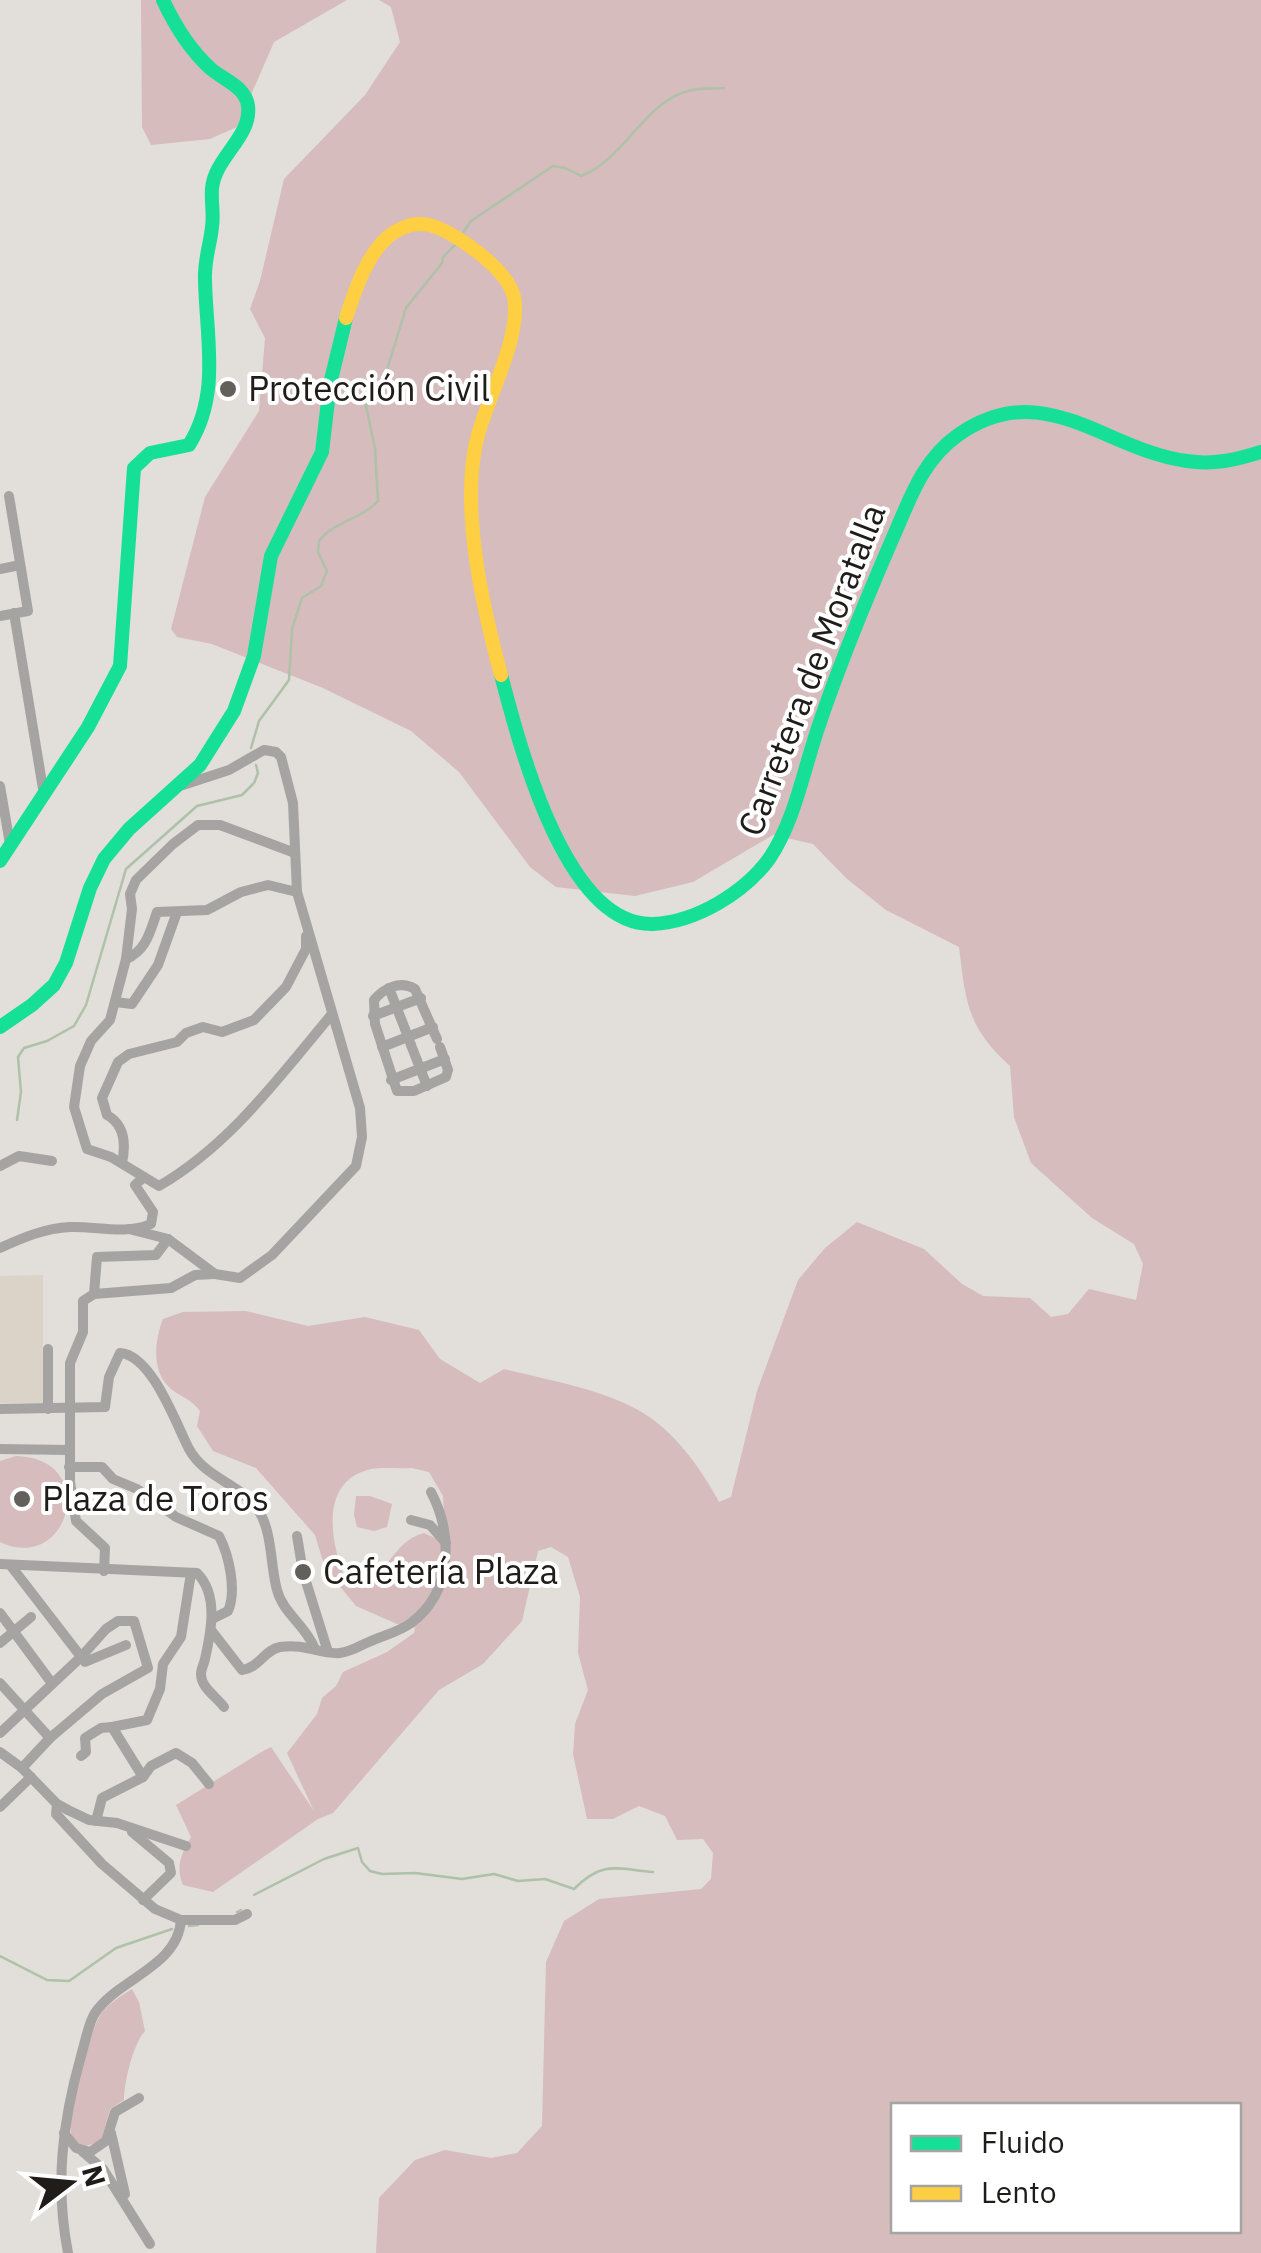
<svg xmlns="http://www.w3.org/2000/svg" width="1261" height="2253" font-family="'IBM Plex Sans',sans-serif">
  <style>
    .built { fill: #dbd3c8 }
    .green { fill: #d6bcbc; fill-rule: evenodd }
    .lines { fill: none; stroke-linecap: round; stroke-linejoin: round }
    .stream { stroke: #aec1a9; stroke-width: 2.5 }
    .street { stroke: #a6a4a2; stroke-width: 10 }
    .fast { stroke: #16e098; stroke-width: 14 }
    .slow { stroke: #ffcf43; stroke-width: 14 }
    .street-bridge { stroke: #a6a4a2; stroke-width: 10 }
    .poi-dot { fill: #63605c; stroke: #fff; stroke-width: 4 }
    .labels { text-anchor: middle; stroke-width: 8; stroke-linejoin: round; paint-order: stroke }
    .poi-label { font-size: 35px; fill: #1f1c19; stroke: #fff; text-anchor: start }
    .street-label { font-size: 35px; fill: #1f1c19; stroke: #fff }
  </style>
  <rect width="100%" height="100%" fill="#e2ded9"/>
  <path class="built" d="M43,1275v128h-43v-127z"/>
  <g class="green">
    <path d="M141,0h206l-73,42 -37,85 -27,12 -59,6 -9,-18z"/>
    <path d="M379,0h882v2253h-885l3,-55 36,-38 30,-10 46,8 26,-5 25,-27 4,-164 18,-41 35,-22 102,-10 10,-10 2,-26 -10,-14 -26,1 -12,-24 -26,-10 -26,13h-26l-14,-65 2,-30 13,-34 -10,-37 2,-56 -12,-40 -17,-10 -13,4 -16,70 -39,43 -44,26 -106,123 -15,6 -105,73 -30,-7c-8,-19 -1,-32 8,-48l-15,-32 87,-54 8,-4 43,64 -27,-58 30,-39 5,-16 14,-12 7,-14 44,-20 27,-19 1,-5 -4,-5 -14,1 -41,-18 -31,-38 -10,-33 -59,-67 -43,-17 -16,-25 3,-15c-12,-15 -21,-14 -31,-24 -18,-17 -14,-48 -6,-68l20,-7 63,-1 62,15 57,-9 54,13 21,29 40,24 24,-14c44,11 94,19 134,41 34,18 63,58 81,92l12,-5 26,-106 41,-111 27,-32 32,-26 67,27 38,35 21,12 47,2 21,19 17,-3 21,-25 47,11 7,-36 -9,-20 -42,-26 -61,-55 -17,-46 -4,-51c-43,-39 -44,-63 -51,-119l-73,-37 -40,-32 -33,-34 -40,-9 -80,47 -58,14 -79,-9 -26,-20 -71,-95 -48,-41 -88,-43 -111,-44 -35,-7 -6,-8 34,-132 54,-86 6,-73 -15,-29 10,-28 24,-102 81,-84 35,-53 -9,-35zM412,1468l17,4 14,24 3,47 -22,-10c-36,9 -32,51 -79,46 -14,-36 -27,-98 26,-110 12,-2 28,0 41,-1zM894,2106h344v124h-344z"/>
    <path d="M16,1456c85,2 53,119 -16,86v-81z"/>
    <path d="M356,1496h14l22,8 -5,23 -13,4 -17,-4 -3,-12z"/>
    <path d="M132,1989l7,13 6,29c-12,13 -21,52 -21,69l-14,9 -9,32 -18,6c-4,-3 -9,-6 -11,-11 -9,-18 18,-105 29,-122 8,-11 20,-18 31,-25z"/>
  </g>
  <g class="lines">
    <g class="stream">
      <path d="M463,233l8,-12 82,-55 12,2 16,8c45,-17 63,-76 111,-86 10,-2 22,-1 32,-2"/>
      <path d="M251,748l8,-27 30,-41 3,-51 10,-31 19,-12 6,-15 -9,-19 1,-11c15,-20 43,-22 59,-40l-3,-52 -10,-48 21,-28 20,-65 36,-45 1,-6 13,-13"/>
      <path d="M17,1120l4,-28 -3,-35 6,-9 23,-7 27,-15 12,-21 40,-136 71,-63 45,-11 12,-12 4,-10 -2,-8"/>
      <path d="M254,1895l70,-36 34,-11 4,14 8,9 12,3 33,-1 47,6 32,-5 24,7 27,-2 29,10c29,-29 42,-20 79,-17"/>
      <path d="M237,1912l4,-2"/>
      <path d="M189,1926l9,-1"/>
      <path d="M0,1956l47,24 22,1 47,-33 56,-19"/>
    </g>
    <g class="street">
      <path d="M0,569l20,-4"/>
      <path d="M14,613l30,182"/>
      <path d="M0,616l28,-5 -19,-115"/>
      <path d="M0,786l10,58"/>
      <path d="M295,853l-75,-28h-22l-25,19 -37,36 -6,14 2,15 -6,50 -16,61 -19,21 -11,25 -6,41 13,42 24,8 48,29c71,-41 121,-110 173,-172"/>
      <path d="M126,959c20,-8 24,-27 31,-47l50,-2 34,-18 27,-7 29,7"/>
      <path d="M389,988l16,41"/>
      <path d="M115,1002l17,2 26,-39 19,-53"/>
      <path d="M373,1016l48,-18"/>
      <path d="M437,1039l-22,-50c-15,-9 -31,-1 -41,11l1,24 22,67h17l32,-14 2,-7 -8,-23"/>
      <path d="M411,1045l16,41"/>
      <path d="M382,1047l51,-20"/>
      <path d="M391,1080l54,-21"/>
      <path d="M122,1163c4,-19 3,-38 -15,-48l-5,-17 16,-36 11,-8 48,-12 9,-9 17,-6 19,5 32,-12 32,-33 20,-38v-13"/>
      <path d="M0,1166l19,-10 33,5"/>
      <path d="M129,1229l39,10 47,35 25,4 32,-23 84,-89 6,-29 -2,-29 -63,-216 -4,-89 -12,-46 -5,-5 -12,-2 -35,20 -46,15"/>
      <path d="M0,1248c22,-10 45,-20 70,-21 27,-1 55,8 81,-3l2,-12 -18,-27 9,-8"/>
      <path d="M94,1294l-11,7v31l-13,31v119l6,39 29,27 -1,23"/>
      <path d="M94,1294l77,-6 24,-13 19,-1"/>
      <path d="M94,1294l3,-37 59,-2 12,-16"/>
      <path d="M0,1409l105,-2 4,-30 11,-24c32,2 56,71 69,96 16,29 50,34 68,59 16,23 13,57 20,82 6,23 28,35 37,57"/>
      <path d="M48,1409v-60"/>
      <path d="M0,1449l70,1"/>
      <path d="M69,1467h33l11,12 24,10 39,28 43,19c10,19 18,55 9,75l-16,8"/>
      <path d="M411,1520l19,5 16,18"/>
      <path d="M297,1536l6,36 25,80"/>
      <path d="M0,1564l197,9c22,22 14,59 8,86 -1,5 -4,10 -4,15 0,14 16,23 23,33"/>
      <path d="M11,1566l74,96 41,-17"/>
      <path d="M0,1613l51,69"/>
      <path d="M211,1630l31,40c17,-2 22,-20 38,-23 26,-4 41,8 60,6 12,-1 24,-10 36,-14 12,-5 24,-8 35,-16 42,-31 42,-89 20,-131"/>
      <path d="M0,1643l31,-26"/>
      <path d="M0,1683l50,55"/>
      <path d="M0,1733l81,-76 25,-28 12,-8h16l14,47 -46,26 -52,44 -28,30"/>
      <path d="M0,1752l22,16 35,36 11,6 21,10 28,3 69,23"/>
      <path d="M81,1756l5,-4 -1,-14 16,-10 11,-1"/>
      <path d="M143,1777l-31,-50 35,-7 13,-31 3,-25 18,-27 10,-64"/>
      <path d="M57,1804l-1,10 46,50 53,45 26,11h54l12,-6"/>
      <path d="M0,1807l31,-30"/>
      <path d="M96,1821l6,-23 41,-21 8,-11 25,-13 16,10 17,21"/>
      <path d="M132,1832l37,31 2,10 -28,27"/>
      <path d="M64,2133l12,15 14,4 16,-11 9,-29 24,-14"/>
      <path d="M111,2133l14,61"/>
      <path d="M83,2152l20,17 47,75"/>
      <path d="M68,2253c-13,-68 -6,-130 13,-197 4,-13 7,-32 14,-43 22,-34 83,-46 86,-93"/>
    </g>
    <g class="fast">
      <path d="M501,675c18,68 64,252 152,249 43,-2 91,-31 116,-65 26,-38 35,-91 50,-134 21,-62 46,-123 72,-183 18,-40 30,-81 67,-107 86,-60 146,15 229,26 26,4 49,-1 74,-9"/>
      <path d="M0,861l88,-134 32,-61 14,-198 16,-15 39,-8c32,-51 17,-108 16,-165 -1,-19 5,-34 7,-53 2,-12 -1,-25 0,-38 2,-31 40,-52 36,-83 -2,-19 -24,-26 -37,-37 -21,-19 -36,-43 -48,-69"/>
      <path d="M0,1027l32,-22 22,-20 12,-22 24,-75 14,-29 25,-30 71,-64 34,-54 20,-55 17,-100 51,-104 8,-68 16,-66"/>
    </g>
    <path class="slow" d="M346,318c9,-28 22,-68 47,-85 12,-7 22,-11 36,-8 26,6 79,45 85,72 8,41 -29,104 -38,146 -15,69 7,165 25,232"/>
    <path class="street-bridge" d="M405,1029l6,16"/>
  </g>
  <g class="poi-dot">
    <circle cx="228" cy="389" r="10"/>
    <circle cx="22" cy="1499" r="10"/>
    <circle cx="303" cy="1572" r="10"/>
  </g>
  <g class="labels">
    <g class="poi-label">
      <text x="248" y="401">Protección Civil</text>
      <text x="42" y="1511">Plaza de Toros</text>
      <text x="323" y="1584">Cafetería Plaza</text>
    </g>
    <g class="street-label">
      <text transform="translate(812 670) rotate(-69)" y="12">Carretera de Moratalla</text>
    </g>
  </g>
  <rect x="891" y="2103" width="350" height="130" fill="#ffffff" stroke="#a5a4a3" stroke-width="2.5"/>
  <rect x="911" y="2136" width="50" height="15" fill="#16e098" stroke="#a5a4a3" stroke-width="2.5"/>
  <text x="981" y="2153" font-size="30" fill="#1f1c19">Fluido</text>
  <rect x="911" y="2186" width="50" height="15" fill="#ffcf43" stroke="#a5a4a3" stroke-width="2.5"/>
  <text x="981" y="2203" font-size="30" fill="#1f1c19">Lento</text>
  <g transform="translate(70 2183) rotate(74)" stroke="#ffffff" stroke-width="8" paint-order="stroke">
  <path d="M0-8L18 38L0 25L-18 38Z" fill="#1f1c19"/>
  <text y="-15" font-size="28" font-weight="bold" text-anchor="middle" fill="#1f1c19">N</text>
  </g>
</svg>
